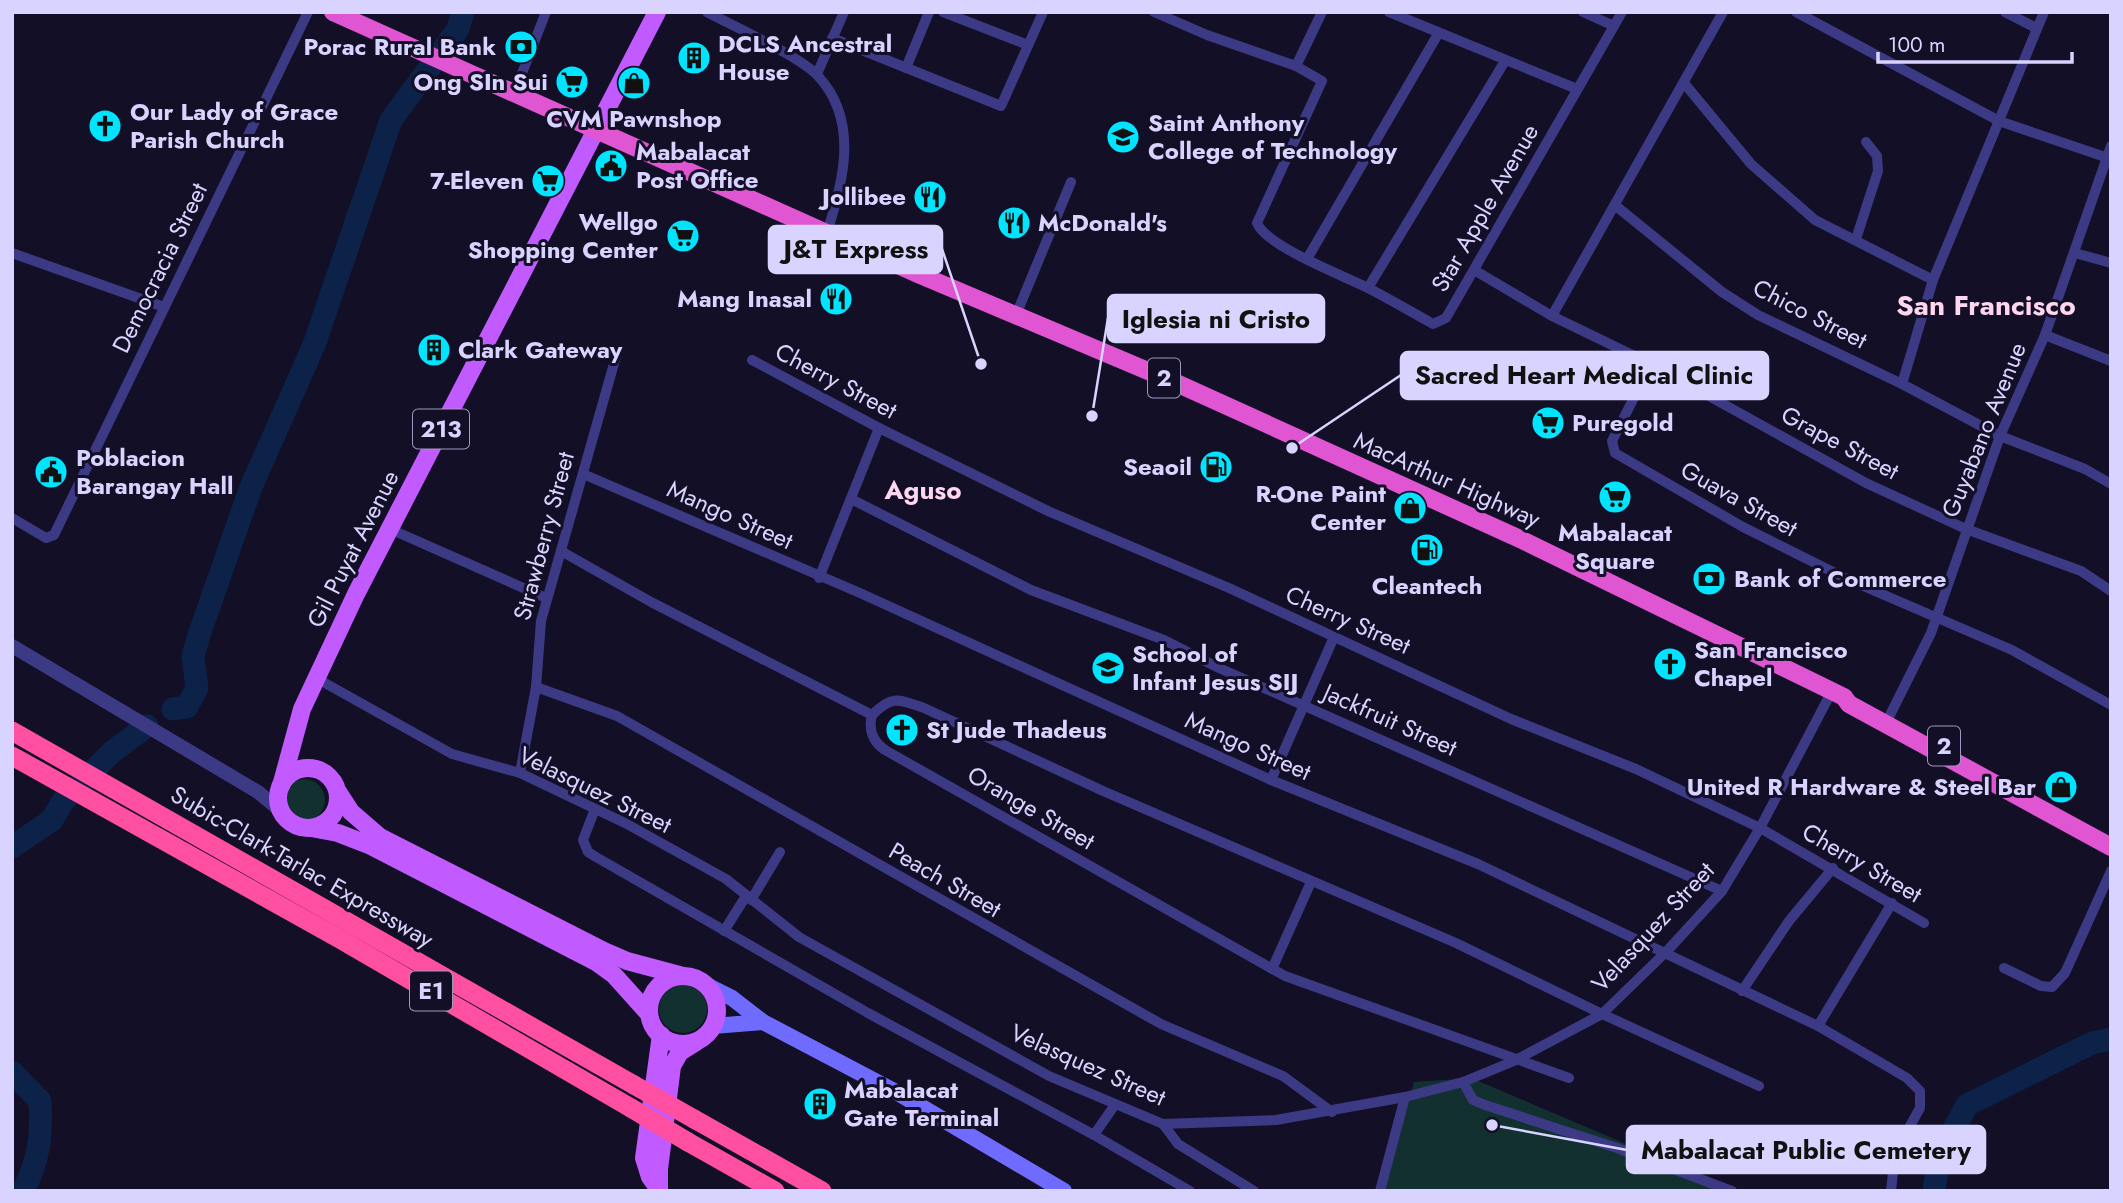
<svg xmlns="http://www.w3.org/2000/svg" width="2123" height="1203" font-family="Jost,sans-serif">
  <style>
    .green { fill: #12302f }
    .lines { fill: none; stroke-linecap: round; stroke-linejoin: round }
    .river { stroke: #0c2248; stroke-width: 23 }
    .minor { stroke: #3d3a85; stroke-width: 10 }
    .tertiary { stroke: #3d3a85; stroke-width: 14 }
    .secondary { stroke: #6f6bff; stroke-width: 16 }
    .primary { stroke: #c25bff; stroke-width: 18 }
    .trunk { stroke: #e055d1; stroke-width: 18 }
    .motorway { stroke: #ff4fa3; stroke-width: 19 }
    .motorway-bridge { stroke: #ff4fa3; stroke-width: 19 }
    .labels { text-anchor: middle; stroke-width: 6; stroke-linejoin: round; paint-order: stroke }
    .shield { fill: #130f26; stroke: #9e99be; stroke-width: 2 }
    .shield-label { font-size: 23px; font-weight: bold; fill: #d9d4ff }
    .poi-label { font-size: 24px; font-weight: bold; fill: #d9d4ff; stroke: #130f26; text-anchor: start }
    .street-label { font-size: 24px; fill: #d9d4ff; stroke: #130f26 }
    .neighbourhood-label { font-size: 26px; font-weight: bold; fill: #ffd6f0; stroke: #130f26 }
    .quarter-label { font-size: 28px; font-weight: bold; fill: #ffd6f0; stroke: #130f26 }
    .leader { fill: none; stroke: #d9d4ff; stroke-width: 2.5 }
    .callout-dot { fill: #d9d4ff; stroke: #130f26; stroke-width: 2.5 }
    .callout { fill: #d9d4ff; stroke: #d9d4ff; stroke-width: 2.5 }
    .callout-label { font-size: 26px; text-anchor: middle; font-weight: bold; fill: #111 }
  </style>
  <rect width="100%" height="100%" fill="#130f26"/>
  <g class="green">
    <circle cx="304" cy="800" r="21"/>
    <circle cx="683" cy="1009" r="24"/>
    <path d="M1471,1078l266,113h-353l30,-109z"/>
  </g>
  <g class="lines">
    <g class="river">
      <path d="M173,709l14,-2 10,-19 -4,-32 7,-24 51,-145 63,-142 77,-225 67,-91 5,-17"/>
      <path d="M12,847l40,-27 11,-19 49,-49 35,-26"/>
      <path d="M12,1072l28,29c2,34 -1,60 -17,90"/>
      <path d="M1934,1191l5,-35 28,-51 125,-62 19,-4"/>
    </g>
    <g class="minor">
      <path d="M707,12c26,14 94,45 111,64 41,44 26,105 9,156"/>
      <path d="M943,12l85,33"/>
      <path d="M1154,12l53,23 89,31 26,15 -65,142c10,24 88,53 113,66 21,11 42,23 63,35l13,-6 176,-306"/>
      <path d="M1389,12l188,77"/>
      <path d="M1583,12l31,14"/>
      <path d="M1796,12l203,109 112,38"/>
      <path d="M2005,12l31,16"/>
      <path d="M832,38l169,68 42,-94"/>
      <path d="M1296,66l26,-54"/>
      <path d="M906,68l23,-56"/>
      <path d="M817,74l27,-62"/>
      <path d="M1684,83l67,81 64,56 118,60"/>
      <path d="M515,91l31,-79"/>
      <path d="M1616,206l106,86 36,23 144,69 98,52 85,33 26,15"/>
      <path d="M1856,239l22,-68 -1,-15 -11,-14"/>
      <path d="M12,253l152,54"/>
      <path d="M2075,253l36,10"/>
      <path d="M1307,259l131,-225"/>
      <path d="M1474,270l78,46 99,48 215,119 100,46 115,42 30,20"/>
      <path d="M1368,288l137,-227"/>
      <path d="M1016,315l55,-133"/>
      <path d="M1552,316l171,-304"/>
      <path d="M2045,335l66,26"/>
      <path d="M752,360l127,68 171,84 179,76 282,131 125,50 124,59 164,95"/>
      <path d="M1651,364l-39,77 3,12 128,74 104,52 165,71 99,55"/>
      <path d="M1902,384l31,-104 111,-268"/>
      <path d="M583,474l277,119 411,187 207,84 340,162 89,52 13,13v17l-25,45 -4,38"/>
      <path d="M851,499l180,91 133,50 55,28 503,223"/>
      <path d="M12,518l34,20 8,-3 254,-523"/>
      <path d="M390,529l156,69"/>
      <path d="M561,551l90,51 221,113"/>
      <path d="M819,578l60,-150"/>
      <path d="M316,678l136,76 68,19 105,50 101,56 73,58 250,139 114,48 113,-4 129,-23 58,-15 51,-21 88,-47 65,-63 55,-60 38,-63 72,-137"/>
      <path d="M536,687l81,29 544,308 122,52 49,36"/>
      <path d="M872,715c20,-20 26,-16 52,-7l179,83 353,152 146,71 157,72"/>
      <path d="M872,715c-4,15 1,27 13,35l400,226 284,102"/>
      <path d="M1890,715l41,-82 69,-197 45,-101 66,-189"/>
      <path d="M520,773l16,-86 5,-66 76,-268"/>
      <path d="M1271,780l63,-143"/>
      <path d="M595,809l-12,31 5,12 8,5 272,156 226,122 96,56"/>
      <path d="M751,900l29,-48"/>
      <path d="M724,931l22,-35"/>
      <path d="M2004,968l37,18 11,1 13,-14 46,-102"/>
      <path d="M1272,969l39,-87"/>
      <path d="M1742,991l47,-70 44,-53"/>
      <path d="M1818,1026l74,-123"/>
      <path d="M1463,1082l10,18 12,5 132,43 115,43"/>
      <path d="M1163,1124l15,20 76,47"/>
      <path d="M1094,1135l20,-29"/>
      <path d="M1380,1191l25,-94"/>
    </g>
    <path class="tertiary" d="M12,646l246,146 23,19"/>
    <g class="secondary">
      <path d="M706,985l26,13 31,24 135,71 166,98"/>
      <path d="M713,1026l50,-4"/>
    </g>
    <g class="primary">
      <circle cx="308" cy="798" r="30"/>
      <path d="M281,786l21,-77 54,-115 301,-582"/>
      <path d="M338,792l13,20 29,25 224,114 23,10 56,15"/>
      <path d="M311,828l27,5 31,12 227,117 18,13 35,39"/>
      <circle cx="683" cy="1010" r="34"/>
      <path d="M658,1188l-8,-11 -6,-19 17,-123"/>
      <path d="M659,1189v-20l13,-103 8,-14 16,-10"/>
    </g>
    <path class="trunk" d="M333,12l585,262 256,108 346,157 324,158 5,7 262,143"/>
    <g class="motorway">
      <path d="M12,731l622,354"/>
      <path d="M12,756l326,182 293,170"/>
      <path d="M694,1119l128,72"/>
      <path d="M688,1142l87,49"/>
    </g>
    <g class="motorway-bridge">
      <path d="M634,1085l60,34"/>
      <path d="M631,1108l57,34"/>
    </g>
  </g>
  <defs>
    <symbol id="bank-disc" viewBox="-11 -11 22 22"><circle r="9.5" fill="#00e5ff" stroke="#130f26"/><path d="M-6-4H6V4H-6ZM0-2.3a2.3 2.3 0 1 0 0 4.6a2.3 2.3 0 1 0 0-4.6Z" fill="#111"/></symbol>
    <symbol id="building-disc" viewBox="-11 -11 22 22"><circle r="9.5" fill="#00e5ff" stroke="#130f26"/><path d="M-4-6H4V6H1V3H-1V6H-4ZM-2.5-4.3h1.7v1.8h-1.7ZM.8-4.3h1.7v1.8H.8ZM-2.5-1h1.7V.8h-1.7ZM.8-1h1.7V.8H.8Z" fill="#111"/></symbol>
    <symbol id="supermarket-disc" viewBox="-11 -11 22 22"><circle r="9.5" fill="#00e5ff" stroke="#130f26"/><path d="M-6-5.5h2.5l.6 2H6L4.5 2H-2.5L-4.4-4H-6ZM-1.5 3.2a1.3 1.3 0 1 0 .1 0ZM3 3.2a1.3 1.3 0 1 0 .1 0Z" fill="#111"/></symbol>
    <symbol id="shop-disc" viewBox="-11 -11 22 22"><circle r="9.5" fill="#00e5ff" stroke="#130f26"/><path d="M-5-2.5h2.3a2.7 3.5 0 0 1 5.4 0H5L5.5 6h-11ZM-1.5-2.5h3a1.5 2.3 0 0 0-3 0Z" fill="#111"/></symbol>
    <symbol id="church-disc" viewBox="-11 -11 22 22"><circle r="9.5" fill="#00e5ff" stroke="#130f26"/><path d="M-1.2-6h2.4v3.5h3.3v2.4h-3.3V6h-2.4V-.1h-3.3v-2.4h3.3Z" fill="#111"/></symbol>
    <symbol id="university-disc" viewBox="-11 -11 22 22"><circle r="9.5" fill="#00e5ff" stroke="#130f26"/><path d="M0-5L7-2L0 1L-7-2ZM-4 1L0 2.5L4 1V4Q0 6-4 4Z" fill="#111"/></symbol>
    <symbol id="civic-disc" viewBox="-11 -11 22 22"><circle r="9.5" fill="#00e5ff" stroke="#130f26"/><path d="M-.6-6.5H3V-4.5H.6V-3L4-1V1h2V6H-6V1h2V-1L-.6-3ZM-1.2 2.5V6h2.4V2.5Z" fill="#111"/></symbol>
    <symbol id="restaurant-disc" viewBox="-11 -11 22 22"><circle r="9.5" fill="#00e5ff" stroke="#130f26"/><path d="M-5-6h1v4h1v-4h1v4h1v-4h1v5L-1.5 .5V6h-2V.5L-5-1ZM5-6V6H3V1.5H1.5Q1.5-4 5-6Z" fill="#111"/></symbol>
    <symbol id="fuel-disc" viewBox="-11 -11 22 22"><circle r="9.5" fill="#00e5ff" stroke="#130f26"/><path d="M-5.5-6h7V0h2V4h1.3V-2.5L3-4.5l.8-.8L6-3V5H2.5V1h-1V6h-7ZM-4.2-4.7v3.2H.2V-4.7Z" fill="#111"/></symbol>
    <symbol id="school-disc" viewBox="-11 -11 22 22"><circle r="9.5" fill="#00e5ff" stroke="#130f26"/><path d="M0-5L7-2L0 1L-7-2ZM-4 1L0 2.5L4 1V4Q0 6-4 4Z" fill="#111"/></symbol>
  </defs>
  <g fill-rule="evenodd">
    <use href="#bank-disc" x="502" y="28" width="38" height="38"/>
    <use href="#building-disc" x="675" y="39" width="38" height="38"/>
    <use href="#supermarket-disc" x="553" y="63" width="38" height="38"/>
    <use href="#shop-disc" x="615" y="64" width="38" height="38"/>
    <use href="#church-disc" x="86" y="107" width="38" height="38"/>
    <use href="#university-disc" x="1104" y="118" width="38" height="38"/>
    <use href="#civic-disc" x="592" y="147" width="38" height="38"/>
    <use href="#supermarket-disc" x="529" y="162" width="38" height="38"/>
    <use href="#restaurant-disc" x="911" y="178" width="38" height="38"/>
    <use href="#restaurant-disc" x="995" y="204" width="38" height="38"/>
    <use href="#supermarket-disc" x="664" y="217" width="38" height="38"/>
    <use href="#restaurant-disc" x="817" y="280" width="38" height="38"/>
    <use href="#building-disc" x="415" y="331" width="38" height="38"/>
    <use href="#supermarket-disc" x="1529" y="404" width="38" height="38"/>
    <use href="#fuel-disc" x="1197" y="448" width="38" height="38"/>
    <use href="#civic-disc" x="32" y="453" width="38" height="38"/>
    <use href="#supermarket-disc" x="1596" y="478" width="38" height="38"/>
    <use href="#shop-disc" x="1391" y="489" width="38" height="38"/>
    <use href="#fuel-disc" x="1408" y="531" width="38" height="38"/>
    <use href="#bank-disc" x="1690" y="560" width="38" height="38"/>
    <use href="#church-disc" x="1651" y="645" width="38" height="38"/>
    <use href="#school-disc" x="1089" y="649" width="38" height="38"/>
    <use href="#church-disc" x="883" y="711" width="38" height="38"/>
    <use href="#shop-disc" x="2042" y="768" width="38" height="38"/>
    <use href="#building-disc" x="801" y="1085" width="38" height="38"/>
  </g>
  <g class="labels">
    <g class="shield">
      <rect x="1148" y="358.5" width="32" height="39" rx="5"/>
      <rect x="413" y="409.5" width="56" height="39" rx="5"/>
      <rect x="1928" y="726.5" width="32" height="39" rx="5"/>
      <rect x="410" y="971.5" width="42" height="39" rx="5"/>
    </g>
    <g class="shield-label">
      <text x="1164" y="386">2</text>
      <text x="441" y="437">213</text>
      <text x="1944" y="754">2</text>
      <text x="431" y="999">E1</text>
    </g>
    <g class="poi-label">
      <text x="718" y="52">DCLS Ancestral<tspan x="718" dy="28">House</tspan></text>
      <text x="496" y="55" text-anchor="end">Porac Rural Bank</text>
      <text x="548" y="90" text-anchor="end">Ong SIn Sui</text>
      <text x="130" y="120">Our Lady of Grace<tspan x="130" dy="28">Parish Church</tspan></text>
      <text x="634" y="127" text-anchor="middle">CVM Pawnshop</text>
      <text x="1148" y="131">Saint Anthony<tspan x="1148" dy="28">College of Technology</tspan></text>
      <text x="636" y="160">Mabalacat<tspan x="636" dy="28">Post Office</tspan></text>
      <text x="524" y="189" text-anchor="end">7-Eleven</text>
      <text x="906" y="205" text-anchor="end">Jollibee</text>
      <text x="658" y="230" text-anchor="end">Wellgo<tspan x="658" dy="28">Shopping Center</tspan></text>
      <text x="1038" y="231">McDonald's</text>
      <text x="812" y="307" text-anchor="end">Mang Inasal</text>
      <text x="458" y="358">Clark Gateway</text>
      <text x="1572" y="431">Puregold</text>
      <text x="76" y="466">Poblacion<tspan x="76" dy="28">Barangay Hall</tspan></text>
      <text x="1192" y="475" text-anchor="end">Seaoil</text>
      <text x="1386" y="502" text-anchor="end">R-One Paint<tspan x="1386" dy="28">Center</tspan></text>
      <text x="1615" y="541" text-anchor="middle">Mabalacat<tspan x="1615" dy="28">Square</tspan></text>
      <text x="1734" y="587">Bank of Commerce</text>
      <text x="1427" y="594" text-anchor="middle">Cleantech</text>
      <text x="1694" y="658">San Francisco<tspan x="1694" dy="28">Chapel</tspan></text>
      <text x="1132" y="662">School of<tspan x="1132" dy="28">Infant Jesus SIJ</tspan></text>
      <text x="926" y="738">St Jude Thadeus</text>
      <text x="2036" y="795" text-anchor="end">United R Hardware &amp; Steel Bar</text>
      <text x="844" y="1098">Mabalacat<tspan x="844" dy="28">Gate Terminal</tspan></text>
    </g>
    <g class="street-label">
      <text transform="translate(1485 208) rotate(-60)" y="8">Star Apple Avenue</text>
      <text transform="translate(160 268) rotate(-64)" y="8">Democracia Street</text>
      <text transform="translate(1810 314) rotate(27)" y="8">Chico Street</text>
      <text transform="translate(836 381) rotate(28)" y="8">Cherry Street</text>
      <text transform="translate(1984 430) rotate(-68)" y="8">Guyabano Avenue</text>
      <text transform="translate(1840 443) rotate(28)" y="8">Grape Street</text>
      <text transform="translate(1447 480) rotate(24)" y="8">MacArthur Highway</text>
      <text transform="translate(1739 499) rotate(29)" y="8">Guava Street</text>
      <text transform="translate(730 515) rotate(24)" y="8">Mango Street</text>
      <text transform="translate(544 536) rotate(-75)" y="8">Strawberry Street</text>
      <text transform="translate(353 549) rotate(-63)" y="8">Gil Puyat Avenue</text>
      <text transform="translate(1348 620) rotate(24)" y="8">Cherry Street</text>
      <text transform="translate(1390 720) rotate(24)" y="8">Jackfruit Street</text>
      <text transform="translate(1248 746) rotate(24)" y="8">Mango Street</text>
      <text transform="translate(595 790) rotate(26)" y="8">Velasquez Street</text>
      <text transform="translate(1031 808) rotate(30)" y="8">Orange Street</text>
      <text transform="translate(1862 863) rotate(30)" y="8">Cherry Street</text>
      <text transform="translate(302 867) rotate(30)" y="8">Subic-Clark-Tarlac Expressway</text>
      <text transform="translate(945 880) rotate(30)" y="8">Peach Street</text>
      <text transform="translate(1653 927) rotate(-47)" y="8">Velasquez Street</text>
      <text transform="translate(1088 1065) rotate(24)" y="8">Velasquez Street</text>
    </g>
    <g class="neighbourhood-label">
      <text x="923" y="499">Aguso</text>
    </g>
    <g class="quarter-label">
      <text x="1986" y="315">San Francisco</text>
    </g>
  </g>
  <path class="leader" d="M981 364L942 249M1092 416L1108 318M1292 448L1401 375M1492 1125L1627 1150"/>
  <g class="callout-dot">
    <circle cx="981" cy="364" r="7"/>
    <circle cx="1092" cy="416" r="7"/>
    <circle cx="1292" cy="448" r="7"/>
    <circle cx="1492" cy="1125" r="7"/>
  </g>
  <g class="callout">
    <rect x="769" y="226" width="173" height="47" rx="7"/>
    <rect x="1108" y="295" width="216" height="47" rx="7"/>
    <rect x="1401" y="352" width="367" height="47" rx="7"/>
    <rect x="1627" y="1126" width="358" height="47" rx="7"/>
  </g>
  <g class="callout-label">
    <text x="856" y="258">J&amp;T Express</text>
    <text x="1216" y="328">Iglesia ni Cristo</text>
    <text x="1584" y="384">Sacred Heart Medical Clinic</text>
    <text x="1806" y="1159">Mabalacat Public Cemetery</text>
  </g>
  <rect width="2123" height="1203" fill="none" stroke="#d9d4ff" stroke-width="28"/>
  <path d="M1878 52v10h194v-10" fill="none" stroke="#d9d4ff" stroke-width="3.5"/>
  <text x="1888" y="52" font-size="21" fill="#d9d4ff" stroke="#130f26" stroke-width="5" paint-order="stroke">100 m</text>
</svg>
